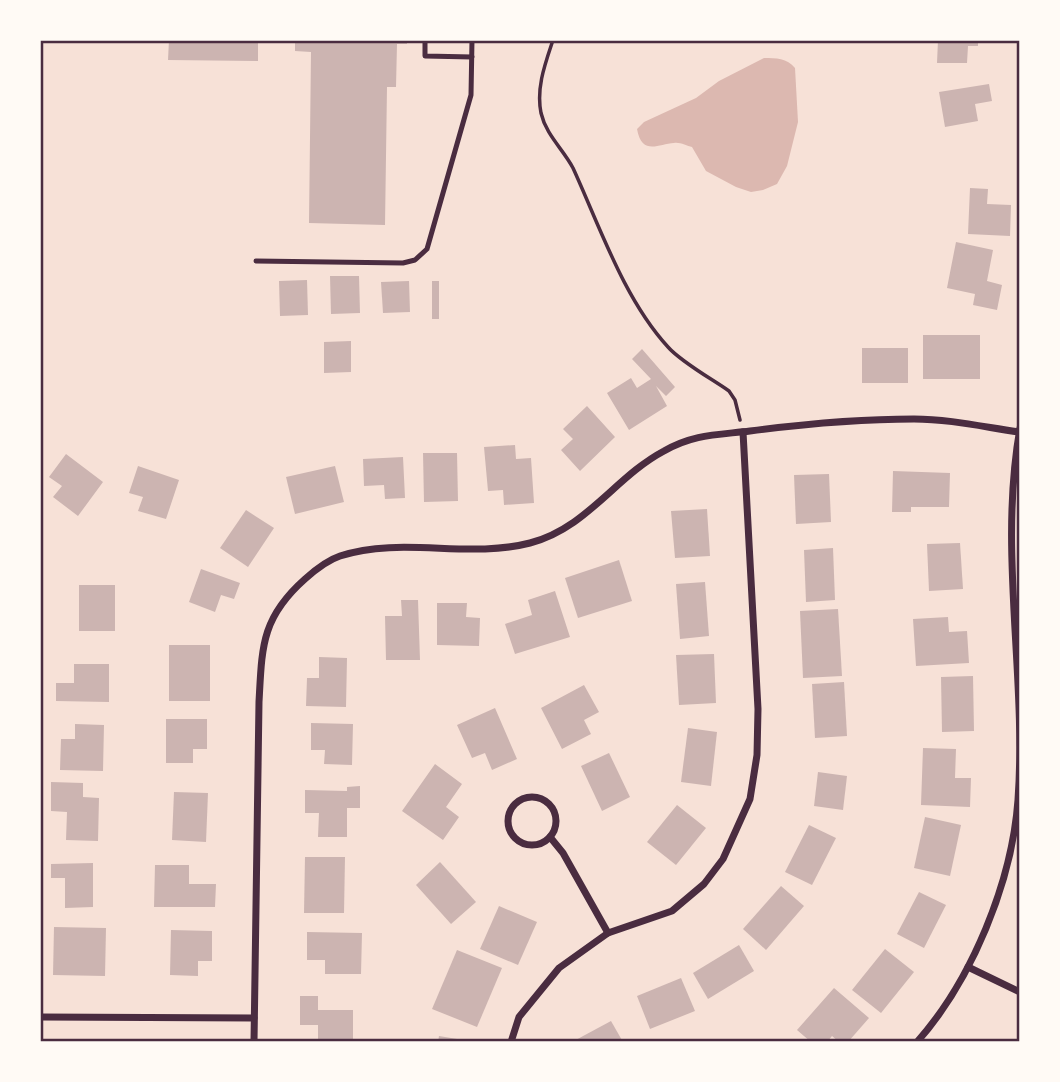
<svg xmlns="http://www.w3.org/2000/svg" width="1060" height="1082" font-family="Raleway,sans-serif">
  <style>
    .water { fill: #dcb8b0 }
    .building { fill: #ccb4b1 }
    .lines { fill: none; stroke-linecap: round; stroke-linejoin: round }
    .path { stroke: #4a2c40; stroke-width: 3.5 }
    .service { stroke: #4a2c40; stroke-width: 5 }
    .minor { stroke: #4a2c40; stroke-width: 7 }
    .neatline { fill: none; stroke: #4a2c40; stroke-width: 2.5 }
  </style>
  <rect width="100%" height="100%" fill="#f7e1d7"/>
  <path class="water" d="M764,58c12,0 23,0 31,10l3,54 -11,44 -10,18 -14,6 -12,2 -15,-5 -30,-16 -14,-24c-5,-1 -12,-5 -18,-4 -16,1 -32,13 -37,-14l7,-7 52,-24 23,-17z"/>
  <g class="building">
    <path d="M169,40h89v21l-90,-1z"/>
    <path d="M295,40h112v4h-10l-1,43h-9l-2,138 -76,-2 2,-171 -16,-1z"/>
    <path d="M938,40h40v6h-10l-1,17h-30z"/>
    <path d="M989,84l3,17 -17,3 3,17 -33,6 -6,-35z"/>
    <path d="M970,188l18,1 -1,15 24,1 -1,31 -42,-2z"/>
    <path d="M956,242l37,8 -6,31 15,4 -5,25 -24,-5 2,-11 -28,-6z"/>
    <path d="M330,276h29l1,37 -29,1z"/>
    <path d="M307,280l1,35 -28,1 -1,-35z"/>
    <path d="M409,281l1,31 -27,1 -2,-31z"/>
    <rect x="432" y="281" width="7" height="38"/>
    <rect x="923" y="335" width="57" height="44"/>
    <path d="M351,341v31l-27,1v-31z"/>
    <rect x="862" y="348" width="46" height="35"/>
    <path d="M642,349l33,38 -9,9 -10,-10 11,20 -38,24 -22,-37 24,-15 6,10 14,-9 -19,-20z"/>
    <path d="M587,406l28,31 -35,34 -19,-21 12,-11 -10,-10z"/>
    <path d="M515,445l1,14 15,-1 3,45 -30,2 -1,-15 -15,1 -4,-44z"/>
    <path d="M423,453h34l1,48 -34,1z"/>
    <path d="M66,454l37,28 -25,34 -25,-19 9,-11 -13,-9z"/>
    <path d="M403,457l2,41 -20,1 -1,-14 -20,1 -1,-27z"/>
    <path d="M138,466l41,14 -13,39 -28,-8 5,-14 -14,-4z"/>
    <path d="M335,466l9,36 -49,12 -9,-37z"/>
    <path d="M893,471l57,2 -1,34h-38v5h-19z"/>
    <path d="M829,474l2,48 -35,2 -2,-49z"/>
    <path d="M707,509l3,47 -35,2 -4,-47z"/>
    <path d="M246,510l28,18 -26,39 -28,-19z"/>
    <path d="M960,543l3,46 -34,2 -2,-47z"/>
    <path d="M833,548l2,52 -29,2 -2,-52z"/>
    <path d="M619,560l13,41 -54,17 -13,-40z"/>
    <path d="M201,569l39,14 -6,16 -13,-4 -6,17 -26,-10z"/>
    <path d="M705,582l4,54 -29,3 -4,-55z"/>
    <rect x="79" y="585" width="36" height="46"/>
    <path d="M555,591l15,46 -55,17 -10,-30 27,-9 -4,-15z"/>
    <path d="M401,600h17l2,60h-34l-1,-44h17z"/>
    <path d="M437,603h30l-1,14 14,1 -1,28 -42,-1z"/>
    <path d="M838,609l4,67 -39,2 -3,-67z"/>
    <path d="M948,617l1,15 18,-1 2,32 -53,3 -3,-47z"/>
    <rect x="169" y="645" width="41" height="56"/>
    <path d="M714,654l2,49 -37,2 -3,-50z"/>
    <path d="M319,657l28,1 -1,49 -40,-1 1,-28h12z"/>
    <path d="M74,664h35v38l-53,-1v-18h18z"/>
    <path d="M973,676l1,55 -32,1 -1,-55z"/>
    <path d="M844,682l3,54 -32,2 -3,-54z"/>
    <path d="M584,685l15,27 -15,8 7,14 -29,15 -21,-41z"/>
    <path d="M495,708l22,51 -25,11 -7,-17 -13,5 -15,-33z"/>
    <path d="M166,719h41v30h-14v14h-27z"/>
    <path d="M311,723l42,1 -1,41 -28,-1 1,-14h-14z"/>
    <path d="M75,724l29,1 -1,46 -43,-1 1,-31h14z"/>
    <path d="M688,728l29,4 -6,54 -30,-4z"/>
    <path d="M923,748l33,1 -1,29h16l-1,29 -49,-2z"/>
    <path d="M609,753l21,44 -28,14 -21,-45z"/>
    <path d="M435,764l27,20 -16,23 13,10 -16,23 -41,-29z"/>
    <path d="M818,772l29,4 -4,34 -29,-4z"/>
    <path d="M51,782l32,1v14l16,1 -1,43 -32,-1 1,-28 -16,-1z"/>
    <path d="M360,786v22h-13v29h-29l1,-24h-14v-23l42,1v-4z"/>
    <path d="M174,792l34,1 -2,49 -34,-2z"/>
    <path d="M677,805l29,23 -30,37 -29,-23z"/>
    <path d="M925,817l36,8 -11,51 -36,-8z"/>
    <path d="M809,825l27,13 -24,47 -27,-13z"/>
    <path d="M305,857h40l-1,56h-40z"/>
    <path d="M440,862l36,40 -25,22 -35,-39z"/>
    <path d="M93,863v44l-28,1v-30h-14v-14z"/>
    <path d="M155,865h34v19h27l-1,23h-61z"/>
    <path d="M781,886l23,20 -38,44 -23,-21z"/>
    <path d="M919,892l27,13 -22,43 -27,-14z"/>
    <path d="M499,906l38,16 -19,43 -38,-16z"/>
    <path d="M54,927l52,1 -1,48 -52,-1z"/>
    <path d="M171,930l41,1v30h-14v15l-28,-1z"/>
    <path d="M307,932l55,1 -1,41h-36v-14h-18z"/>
    <path d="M739,945l15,26 -46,28 -15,-26z"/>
    <path d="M885,949l29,23 -33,41 -29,-23z"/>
    <path d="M457,950l45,18 -25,59 -45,-18z"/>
    <path d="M681,978l14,33 -45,18 -13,-33z"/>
    <path d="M834,988l35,30 -21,24h-9l-7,-6 -5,6h-16l-14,-12z"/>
    <path d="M300,996h18v14h35v29h-35v-14h-18z"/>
    <path d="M611,1021l12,21h-51z"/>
    <path d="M439,1036l24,4v2h-25z"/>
  </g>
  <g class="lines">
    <path class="path" d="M553,40c-8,24 -17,48 -12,73 5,22 22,36 32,55 27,59 51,131 95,179 13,15 44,32 61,44l6,9 5,20"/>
    <g class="service">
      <path d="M425,40v16l47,1"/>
      <path d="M256,261l147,2 12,-3 12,-11 44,-154 1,-55"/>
    </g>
    <g class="minor">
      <circle cx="532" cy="821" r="24"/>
      <path d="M550,837l13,16 45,80"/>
      <path d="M968,967l52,25"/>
      <path d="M40,1017l214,1"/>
      <path d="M254,1042l5,-340c3,-55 2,-84 46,-123 10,-9 23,-19 35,-23 61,-20 128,3 190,-13 57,-15 85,-66 134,-92 30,-17 53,-16 86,-20 54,-7 109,-12 164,-12 35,0 70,8 105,13"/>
      <path d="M511,1042l8,-25 40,-49 49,-35 64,-22 32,-27 19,-25 27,-60 7,-44 1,-46 -15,-277"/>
      <path d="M917,1042c55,-62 95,-160 101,-242 9,-124 -20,-248 2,-372"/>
    </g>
  </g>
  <rect width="1060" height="1082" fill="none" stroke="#fffaf5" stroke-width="84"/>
  <rect x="42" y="42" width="976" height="998" class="neatline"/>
</svg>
